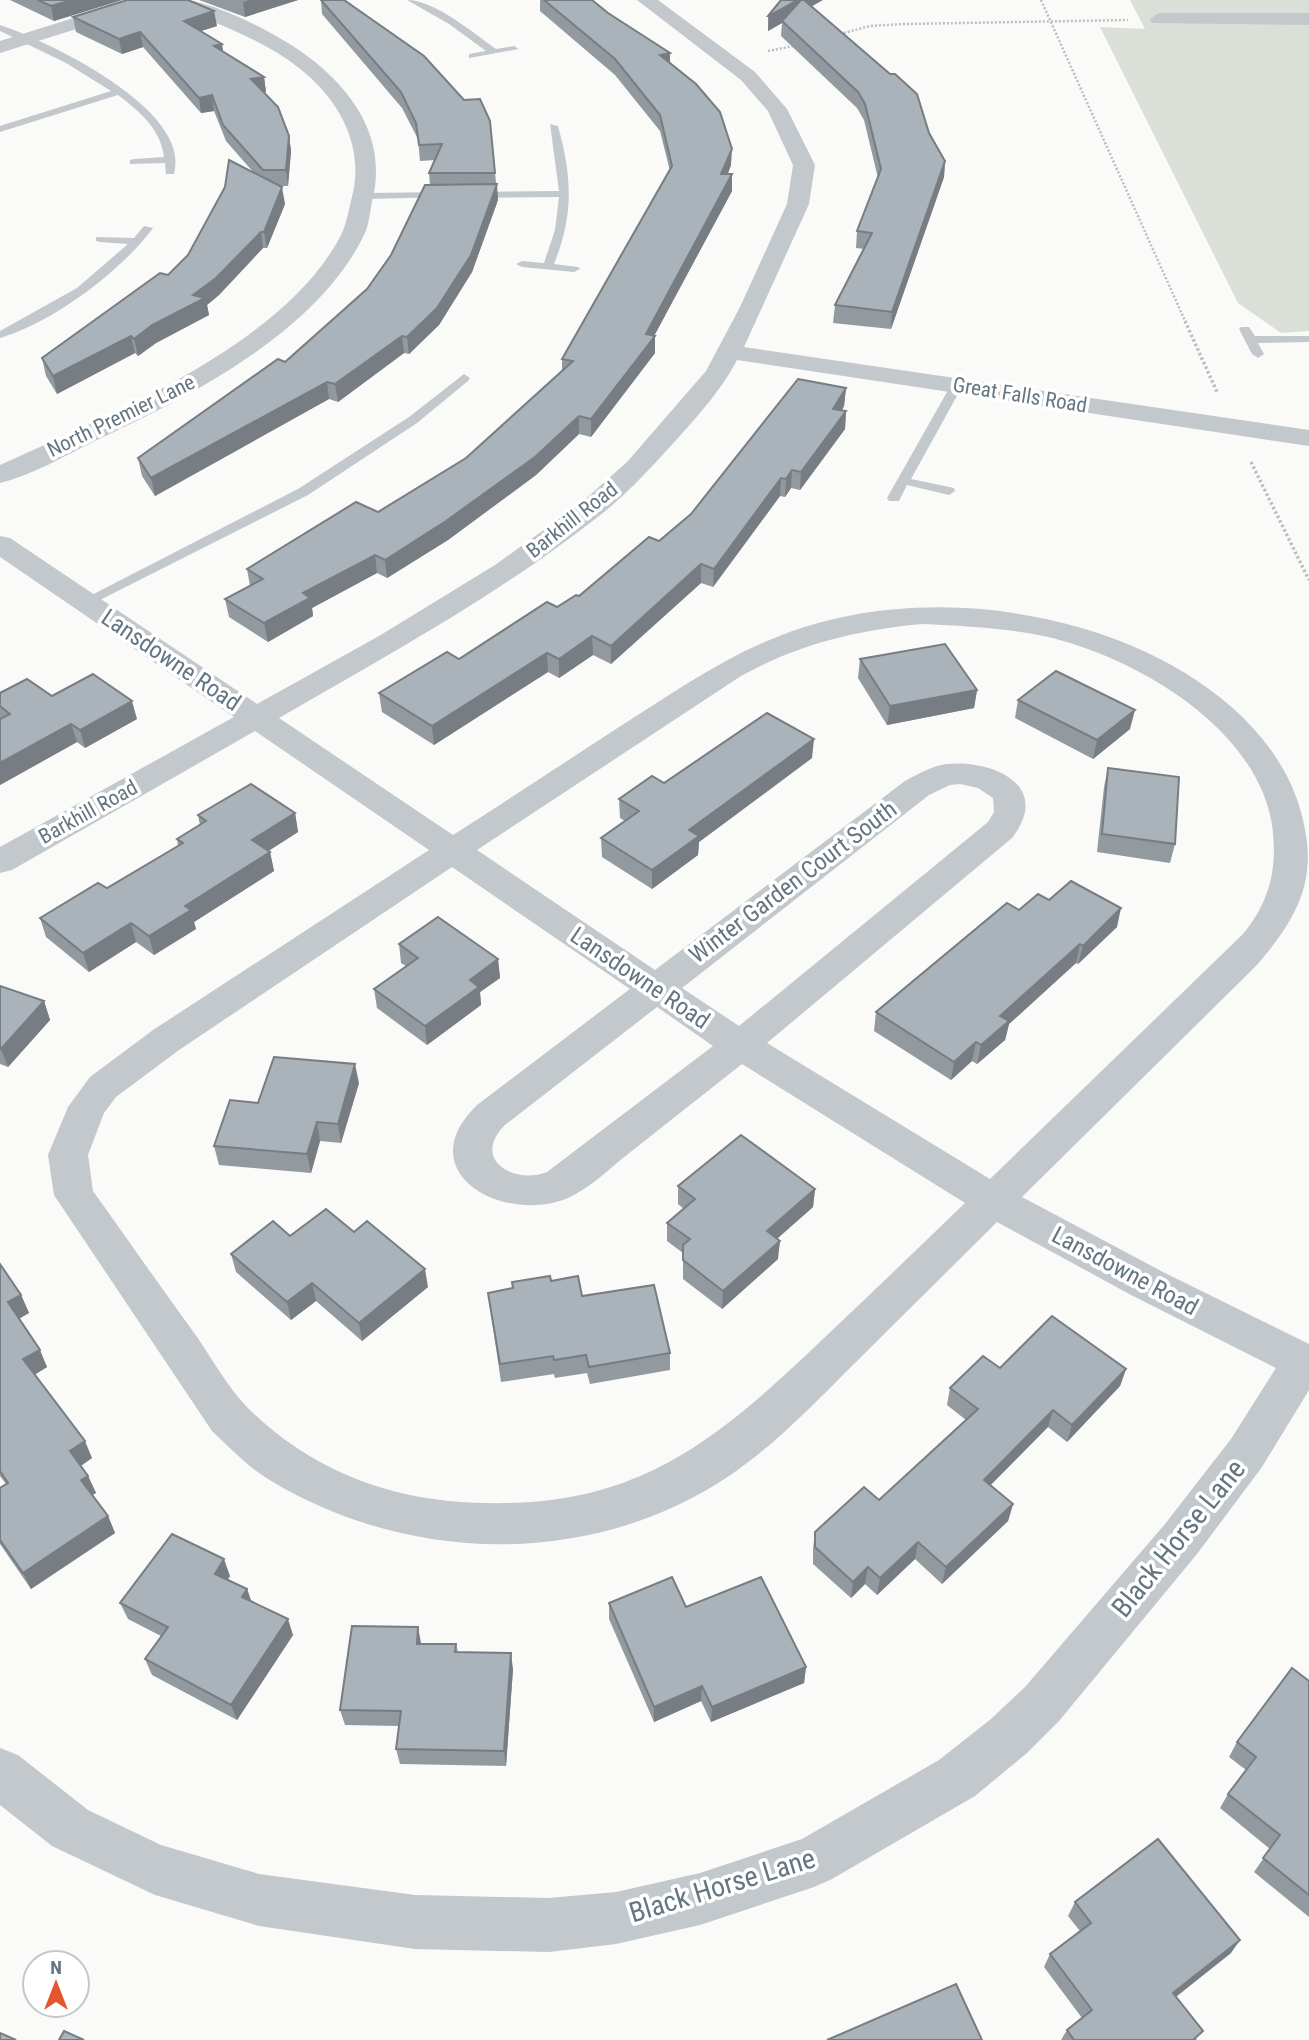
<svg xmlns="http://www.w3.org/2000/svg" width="1309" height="2040" font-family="'Roboto Condensed',sans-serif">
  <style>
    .green { fill: #dadfd7 }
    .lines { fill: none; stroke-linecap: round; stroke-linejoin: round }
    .path-far1 { stroke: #bbbfc2; stroke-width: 2.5; stroke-dasharray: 2 2; stroke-linecap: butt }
    .path { stroke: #bbbfc2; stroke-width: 3.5; stroke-dasharray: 2.5 2.5; stroke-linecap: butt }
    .lane { fill: #c3c8cc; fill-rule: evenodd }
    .street { fill: #c3c8cc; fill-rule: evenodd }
    .wall { fill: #929a9f }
    .shaded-wall { fill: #777d82 }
    .building { fill: #aab3b9; stroke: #777d82; stroke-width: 2 }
    .labels { text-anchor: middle; stroke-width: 7; stroke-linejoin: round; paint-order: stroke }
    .far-street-label { font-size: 21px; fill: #657683; stroke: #fff }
    .street-label { font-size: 24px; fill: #657683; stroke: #fff }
    .near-street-label { font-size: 28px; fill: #657683; stroke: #fff }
  </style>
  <rect width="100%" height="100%" fill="#fafaf8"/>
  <path class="green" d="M1130,0h179v331l-28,2 -43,-30 -138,-276 45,2z"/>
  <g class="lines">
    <g class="path-far1">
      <path d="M1041,0l145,323"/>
      <path d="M840,34l30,-8 34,-2 224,-4"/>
      <path d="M768,51l30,-6"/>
    </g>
    <g class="path">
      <path d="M1185,321l32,71"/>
      <path d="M1251,462l58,118"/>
    </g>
    <g class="lane">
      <path d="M407,0c28,0 66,33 89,49l18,-3 5,3 -50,9v-4l17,-3 -37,-27z"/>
      <path d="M0,25c48,16 193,85 174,149h-8l-1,-11 -35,1v-4l4,-1 30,-2c-3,-28 -25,-46 -46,-62l-118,37v-6l111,-35 -45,-28 -66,-32z"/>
      <path d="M550,124l8,2c14,51 16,88 -4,138l24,3 2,2 -6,3 -52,-5 -6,-3 6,-3 22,2 11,-33 4,-33 -84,1 -5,-3 5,-3 84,-1z"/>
      <path d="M444,192l4,1v4l-81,2 -5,-3 5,-3z"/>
      <path d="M144,226l9,2c-32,43 -99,94 -153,110v-7l77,-43 51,-44 -28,-2 -4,-1v-4l38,1z"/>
      <path d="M1241,327h8l6,9h54v6l-51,1 6,11 -6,4 -6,-4 -13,-25z"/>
      <path d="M464,374l6,4 -2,3 -51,42 -109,72 -218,110h-10l-2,-3 220,-113 111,-72z"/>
      <path d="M957,381l6,4 -52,94 43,9 1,3 -6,4 -42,-10 -8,16h-10l-2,-3 64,-113z"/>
    </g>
    <g class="street">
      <path d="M131,0h28l-3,4 -156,49v-12z"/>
      <path d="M168,0c8,0 18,0 26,1 39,10 97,39 127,66 41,36 65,80 51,135 -2,10 -3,22 -7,31 -47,99 -174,163 -268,207 -31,15 -64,35 -97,43v-18c108,-49 287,-121 342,-232 5,-11 7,-25 10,-36 13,-51 -13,-98 -53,-129 -38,-30 -85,-45 -128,-64z"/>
      <path d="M637,0h21l97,72 32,37 28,56 -6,39 -65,143 565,83v16l-572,-86c-15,29 -37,53 -58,77 -25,27 -50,56 -80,79 -99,78 -211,139 -320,202l174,117c56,-36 111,-72 166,-108 77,-49 137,-93 229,-111 76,-15 156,-10 230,11 98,27 209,96 227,203 4,19 4,38 -1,57 -8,30 -28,56 -48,79l-234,231 141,75 146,72v46l-47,77 -65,87 -138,167 -32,32 -52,43 -143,83 -18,8 -114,38 -84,19 -67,8 -134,-3 -156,-23 -104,-31 -103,-49 -52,-41v-57l18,7 70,55 73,35 98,29 156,21 134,3 67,-6 84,-19 102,-34 137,-79 52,-41 34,-32 140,-163 66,-85 45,-71 -143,-72 -136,-74c-47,47 -95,94 -142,141 -40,40 -79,81 -126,113 -138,93 -322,88 -461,3 -21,-13 -38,-31 -56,-48l-158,-236 -6,-40 20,-48 22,-30 63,-47 276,-180 -174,-119 -243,139 -12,3v-26l234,-130 -234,-160v-21l10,2 247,166 122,-68 116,-71 86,-62 46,-41 79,-91 34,-64 47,-103 6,-39 -25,-54 -27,-31zM922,624c42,2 85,4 126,13 89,21 209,91 224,188 6,43 -2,76 -29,109l-253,245 -223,-136 245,-205c41,-53 -20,-79 -66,-74 -14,2 -28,10 -41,17l-250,189 -178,-120 264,-174c58,-32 116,-46 181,-52zM960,784l18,4 15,10 1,14 -6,10 -249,204 -57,-38 247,-193 21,-10zM452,867l178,122 -153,116c-69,67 26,120 91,93 22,-10 41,-29 60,-44 38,-30 76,-60 114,-90l223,139c-47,45 -94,91 -142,136 -119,114 -200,177 -374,162 -77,-7 -149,-40 -203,-95 -19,-20 -33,-46 -49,-69 -35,-48 -69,-97 -104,-146l-5,-36 16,-42 12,-16 63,-47zM657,1007l56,39 -166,126c-32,13 -77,-12 -42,-47z"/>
      <path d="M1159,13h150v12l-157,-2 -2,-4z"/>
    </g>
  </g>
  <g class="wall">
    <path d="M10,0h112l-68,21z"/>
    <path d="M199,0h99l-53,17z"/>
    <path d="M321,0h23l151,173 3,27 -26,72 -33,53 -30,29 -5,-1 -66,49 -9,-3 -174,97 -13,-20 -4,-18 147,-96 82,-73 24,-34 39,-70 -1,-12 6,-13 -15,1 -2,-22 -16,-31 -80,-94z"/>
    <path d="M540,0h52l16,13 62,40v10l61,102 -3,9 4,17 -78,145 1,17 -64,84 -12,-3 -43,41 -88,65 -61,38 -10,-5 -65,35 1,8 -45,26 -39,-25 -4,-18 25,-13 -3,-17 131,-57 88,-54 96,-87v-12l108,-188 -10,-40 -45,-56 -75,-64z"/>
    <path d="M812,7l117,126 16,28 -1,16 -53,152 -58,-6 2,-18 29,-56 -8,-1 1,-17 21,-53 -14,-58 -7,-12 -76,-72 1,-13 -14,8v-15z"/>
    <path d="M73,17l144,9 -17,5 22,13 1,8 41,25 2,15 -2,1 25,43 2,15 -3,35h-9l6,18 -18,44h-4l-44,47 -12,10 2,10 -53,28 -18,13 -3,-3 -78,41 -11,-18 -4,-18 126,-83 20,-20 66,-82 -28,-32 -12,-30 -13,2 -58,-66 -21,7 -46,-22z"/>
    <path d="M846,388l-2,18 -2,4 4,1 -1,18 -45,61 -9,-2 -6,9 -5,-1 -67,91 -12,-4 -90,81 -18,-9 -34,23 -11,-6 -114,73 -52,-33 -3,-19 80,-34 98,-52 22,-11 80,-55z"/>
    <path d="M860,659l117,31 -3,18 -87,17 -29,-47z"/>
    <path d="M0,693l52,3 85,23 -52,29 -8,-6 -77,43z"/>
    <path d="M1018,700l112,29 -37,30 -78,-41z"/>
    <path d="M812,758l-113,84 -1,13 -46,34 -50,-32 -1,-19 24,-17 -5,-3 -1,-19 45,-16z"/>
    <path d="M1108,768l67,76 -5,19 -73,-11 7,-65z"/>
    <path d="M295,813l3,19 -30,19 2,1 4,19 -80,51 2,7 -42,26 -18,-13 -47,30 -43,-35 -6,-19 67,-30 71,-42 -1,-7 23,-14 -2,-10z"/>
    <path d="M1049,900l68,27 -39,37 -2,-1 -67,61 -4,16 -28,24 -5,-3 -21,19 -77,-49 2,-19 143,-102z"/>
    <path d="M399,944l99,15 2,19 -20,14 1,13 -54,40 -50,-37 -3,-19 32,-23 -5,-3z"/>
    <path d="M0,986l44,15 6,19 -42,47 -8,-3z"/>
    <path d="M359,1083l-18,60 -21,-2 -9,32 -92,-8 -5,-19z"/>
    <path d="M678,1186l137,3 -2,18 -36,32 1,20 -56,50 -39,-30v-26l-16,-12v-18l17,-14 -6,-5z"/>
    <path d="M354,1232l74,55 -66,54 -46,-40 -25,19 -55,-48 -5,-18 59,-18z"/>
    <path d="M0,1264l21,31 8,18 -10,6 28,48 -13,8 58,83 -11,8 7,10 8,17 -4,2 16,21 7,17 -84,56 -31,-45v-56l6,-4 -6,-8z"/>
    <path d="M551,1281l31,15 88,57v17l-80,14 -3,-11 -32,5 -1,-4 -53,8 -13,-89z"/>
    <path d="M1000,1368l126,1 -6,17 -53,56 -19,-15 -58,58 23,19 -5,17 -66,63 -27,-25 -38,36 -12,-11 -14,14 -38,-34v-15l2,-17 64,-32 87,-80 -19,-15 3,-17z"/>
    <path d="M230,1576l-3,4 20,9 4,12 42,34 -56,85 -85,-45 -7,-16 16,-23 -33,-17 -8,-16z"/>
    <path d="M609,1603l77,4 120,60 -2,16 -93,39 -10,-21 -47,21 -45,-103z"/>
    <path d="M421,1644h35l2,8 55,17 -7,97 -106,-2 -4,-15 3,-23 -54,-1 -5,-15z"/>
    <path d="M1309,1681v236l-55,-45 16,-23 -50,-41 8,-14 18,-24 -17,-13 8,-15z"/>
    <path d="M1075,1902l156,51 -55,44 21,43h-136l6,-10 15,-12 -38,-51 6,-13 30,-23 -12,-15z"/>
  </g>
  <g class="shaded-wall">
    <path d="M72,0h50l-68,21 -3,-15z"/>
    <path d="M250,0h48l-53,17 -2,-15z"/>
    <path d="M798,0h25l-39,22 -2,-1v2l-14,8 1,-15z"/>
    <path d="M214,11l3,15 -31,10 -2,-15z"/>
    <path d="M140,32l3,15 -21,7 -3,-15z"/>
    <path d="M222,44l2,16 -10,-14z"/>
    <path d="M670,53v16l-10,-14z"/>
    <path d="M264,77l2,15 -13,3 -2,-16z"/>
    <path d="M212,95l2,16 -13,2 -2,-15z"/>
    <path d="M289,136l2,15 -3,35 -2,-16z"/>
    <path d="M732,149l-1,16 -10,25v-16z"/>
    <path d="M945,161l-1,16 -53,152 1,-17z"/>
    <path d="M732,174v17l-79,147 2,-2v17l-64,84v-18l55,-85z"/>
    <path d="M497,184l1,16 -26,72 -33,53 -30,29 -2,-17z"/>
    <path d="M282,187l3,17 -18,44 -3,-16z"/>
    <path d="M261,232l2,16 -44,47 -12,10 2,10 -53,28 -18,13 -4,-17 59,-44z"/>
    <path d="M131,336l4,17 -78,41 -4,-18z"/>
    <path d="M402,336l2,17 -66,49 -3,-18z"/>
    <path d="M327,382l2,17 -174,97 -4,-18z"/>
    <path d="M846,388l-2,18 -12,20 1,-17z"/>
    <path d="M846,411l-1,18 -45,61 1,-18z"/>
    <path d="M579,416v18l-43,41 -88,65 -61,38 -2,-18z"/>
    <path d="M792,470l-1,18 -6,9 1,-18z"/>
    <path d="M781,478l-1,18 -67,91 1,-18z"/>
    <path d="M375,555l2,18 -65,35 1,8 -45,26 -4,-19 39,-30z"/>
    <path d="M701,564v19l-90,81v-18z"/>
    <path d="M592,636l1,19 -34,23v-19z"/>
    <path d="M547,653l1,19 -114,73 -2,-19z"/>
    <path d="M977,690l-3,18 -87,17 3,-19z"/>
    <path d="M132,701l5,18 -52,29 -5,-18z"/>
    <path d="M1135,710l-5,19 -37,30 4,-19z"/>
    <path d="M71,724l6,18 -77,43v-22z"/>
    <path d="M814,739l-2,19 -113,84 -1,13 -46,34v-19l37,-40z"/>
    <path d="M295,813l3,19 -42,27 -4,-19z"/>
    <path d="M270,852l4,19 -80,51 2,7 -42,26 -5,-19 36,-30z"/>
    <path d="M1121,908l-4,19 -39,37 5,-18z"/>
    <path d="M131,923l5,19 -47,30 -6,-19z"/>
    <path d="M1080,944l-4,19 -67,61 -4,16 -28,24 4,-19 19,-29z"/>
    <path d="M498,959l2,19 -20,14 1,13 -54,40 -2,-19 45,-46z"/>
    <path d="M44,1001l6,19 -42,47 -7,-18z"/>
    <path d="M976,1042l-4,19 -21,19 3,-18z"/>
    <path d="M355,1064l4,19 -18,60 -3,-19z"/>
    <path d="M317,1122l3,19 -9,32 -4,-19z"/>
    <path d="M815,1189l-2,18 -48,42 2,-18z"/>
    <path d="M780,1241l-2,18 -56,50 1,-18z"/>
    <path d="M425,1269l3,18 -66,54 -3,-18z"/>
    <path d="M312,1283l4,18 -25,19 -4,-18z"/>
    <path d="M21,1295l8,18 -13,7 -8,-18z"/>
    <path d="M40,1350l7,17 -16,10 -8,-18z"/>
    <path d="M1126,1369l-6,17 -53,56 5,-17z"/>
    <path d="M1053,1410l-5,17 -69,70 5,-17z"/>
    <path d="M85,1441l7,17 -15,10 -7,-17z"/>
    <path d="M88,1476l8,17 -7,4 -8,-17z"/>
    <path d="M1013,1504l-5,17 -66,63 4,-17z"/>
    <path d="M108,1516l7,17 -84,56 -8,-16z"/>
    <path d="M918,1542l-3,17 -38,36 3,-17z"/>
    <path d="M224,1559l6,17 -9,14 -6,-16z"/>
    <path d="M868,1567l-3,17 -14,14 2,-16z"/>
    <path d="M247,1589l6,17 -11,-9z"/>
    <path d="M288,1619l5,16 -56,85 -6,-15z"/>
    <path d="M418,1627l3,16 -1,17 -3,-16z"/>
    <path d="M511,1653l2,16 -7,97 -2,-15z"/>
    <path d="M806,1667l-2,16 -93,39 1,-15z"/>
    <path d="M702,1686l-1,15 -47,21v-15z"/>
    <path d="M1240,1940l-9,13 -66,52 8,-12z"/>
  </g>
  <g class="building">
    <path d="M38,0h34l-21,6z"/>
    <path d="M127,0h61l26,11 -30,10 38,23 -8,2 50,31 -13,2 27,28 11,29 -3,34h-23l-40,-45 -11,-30 -13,3 -59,-66 -21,7 -46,-22z"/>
    <path d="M321,0h23l80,56 40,44 16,-1 10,22 5,52h-66l13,-29 -23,1 -3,-22 -15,-31z"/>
    <path d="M544,0h48l16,13 62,40 -10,2 36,29 24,28 12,37 -11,25h11l-86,160 9,2 -64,83 -12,-3 -44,41 -89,64 -61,39 -10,-5 -72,38 7,5 -46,25 -39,-24 38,-20 -16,-10 109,-67 22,10 88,-54 107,-97 -11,-2 110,-193 -12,-51 -45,-56z"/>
    <path d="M781,0h17l-29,16h-1z"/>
    <path d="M801,0h3l86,74h5l22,20 12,39 16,28 -53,151 -57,-7 37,-72 -15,-2 24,-62 -16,-65 -7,-12 -76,-71z"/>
    <path d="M229,160l53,27 -18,45h-3l-45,46 -23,17 12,3 -53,27 -18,14 -3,-3 -78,40 -11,-18 118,-85 8,2 20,-20 37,-68z"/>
    <path d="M497,184l-26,71 -34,53 -30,29 -5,-1 -67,48 -8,-2 -176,96 -13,-20 140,-99 7,3 82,-73 24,-34 34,-70z"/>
    <path d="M798,379l48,9 -13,21 13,2 -45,61 -9,-2 -6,9 -5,-1 -67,91 -13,-5 -90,82 -19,-10 -33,23 -12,-6 -115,73 -53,-33 68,-41 12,7 88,-57 10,5 19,-12 3,1 70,-59 10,4 32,-27z"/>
    <path d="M945,644l32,46 -87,16 -30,-47z"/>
    <path d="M1056,671l79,39 -38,30 -79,-40z"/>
    <path d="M93,674l39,27 -52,29 -9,-6 -71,39v-44l10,-5 -10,-8v-13l27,-14 25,17z"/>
    <path d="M767,713l47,26 -125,91 10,6 -47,34 -51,-32 38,-27 -20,-12 33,-23 12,7z"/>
    <path d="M1108,768l71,9 -4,67 -73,-10z"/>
    <path d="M251,784l44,29 -43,27 18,12 -85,54 6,4 -42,26 -18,-13 -48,30 -43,-35 58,-35 9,5 76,-45 -6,-4 29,-18 -8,-6z"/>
    <path d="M1071,881l50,27 -38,38 -3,-2 -80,72 9,5 -28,24 -5,-3 -22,20 -78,-50 131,-109 12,7 19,-16 11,6z"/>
    <path d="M438,917l60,42 -28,21 9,7 -54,39 -51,-37 44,-31 -19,-14z"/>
    <path d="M0,986l44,15 -43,48 -1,-1z"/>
    <path d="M274,1057l81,7 -17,60 -21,-2 -10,32 -93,-8 16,-46 28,3z"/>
    <path d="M741,1135l74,54 -48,42 13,10 -57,50 -40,-31v-15l7,-6 -23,-16 28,-24 -17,-13z"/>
    <path d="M326,1209l28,23 13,-11 58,48 -66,54 -47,-40 -25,19 -56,-48 42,-33 17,15z"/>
    <path d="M0,1264l21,31 -13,7 32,48 -17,9 62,82 -15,10 18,25 -7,4 27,36 -85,57 -23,-33v-52l8,-5 -8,-12z"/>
    <path d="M550,1276l1,5 27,-5 4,20 72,-11 16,68 -81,14 -3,-12 -32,5 -1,-4 -53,8 -12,-71 25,-5 -1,-6z"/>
    <path d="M1052,1316l74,53 -54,56 -19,-15 -69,70 29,24 -67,63 -28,-25 -38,36 -12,-11 -15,15 -38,-35v-15l49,-45 15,13 99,-91 -28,-21 33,-32 17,12z"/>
    <path d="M172,1534l52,25 -9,15 32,15 -5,8 46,22 -57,86 -86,-46 23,-32 -48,-24z"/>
    <path d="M672,1577l14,30 75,-30 45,90 -94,40 -10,-21 -48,21 -45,-104z"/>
    <path d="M352,1626l66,1 -1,17h39l-1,8 56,1 -7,98 -108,-2 5,-38 -61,-1z"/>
    <path d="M1292,1668l17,13v214l-46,-37 17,-23 -52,-41 28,-37 -19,-15z"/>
    <path d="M1158,1839l82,101 -67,53 30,38 -10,9h-119l-7,-10 25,-20 -42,-56 41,-31 -16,-21z"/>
    <path d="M956,1984l26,56h-155z"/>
    <path d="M64,2031l20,9h-25z"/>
    <path d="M0,2033l16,7h-16z"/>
  </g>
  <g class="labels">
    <g class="far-street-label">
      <text transform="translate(1020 395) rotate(9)" y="7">Great Falls Road</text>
      <text transform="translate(121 416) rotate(-26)" y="7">North Premier Lane</text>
      <text transform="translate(572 520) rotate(-38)" y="7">Barkhill Road</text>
      <text transform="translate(88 812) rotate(-29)" y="7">Barkhill Road</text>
    </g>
    <g class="street-label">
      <text transform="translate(171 660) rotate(34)" y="8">Lansdowne Road</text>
      <text transform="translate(793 882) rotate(-37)" y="8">Winter Garden Court South</text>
      <text transform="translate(640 978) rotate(34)" y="8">Lansdowne Road</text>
      <text transform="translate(1125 1271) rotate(28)" y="8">Lansdowne Road</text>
    </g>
    <g class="near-street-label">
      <text transform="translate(1178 1538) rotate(-51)" y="10">Black Horse Lane</text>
      <text transform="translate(722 1885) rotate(-17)" y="10">Black Horse Lane</text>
    </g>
  </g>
  <g transform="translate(56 1984)"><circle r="33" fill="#ffffff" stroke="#c1c8cd" stroke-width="2"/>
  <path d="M0-5L12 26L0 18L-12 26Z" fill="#e4572e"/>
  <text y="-10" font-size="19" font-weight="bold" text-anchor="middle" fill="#657683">N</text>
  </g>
</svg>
